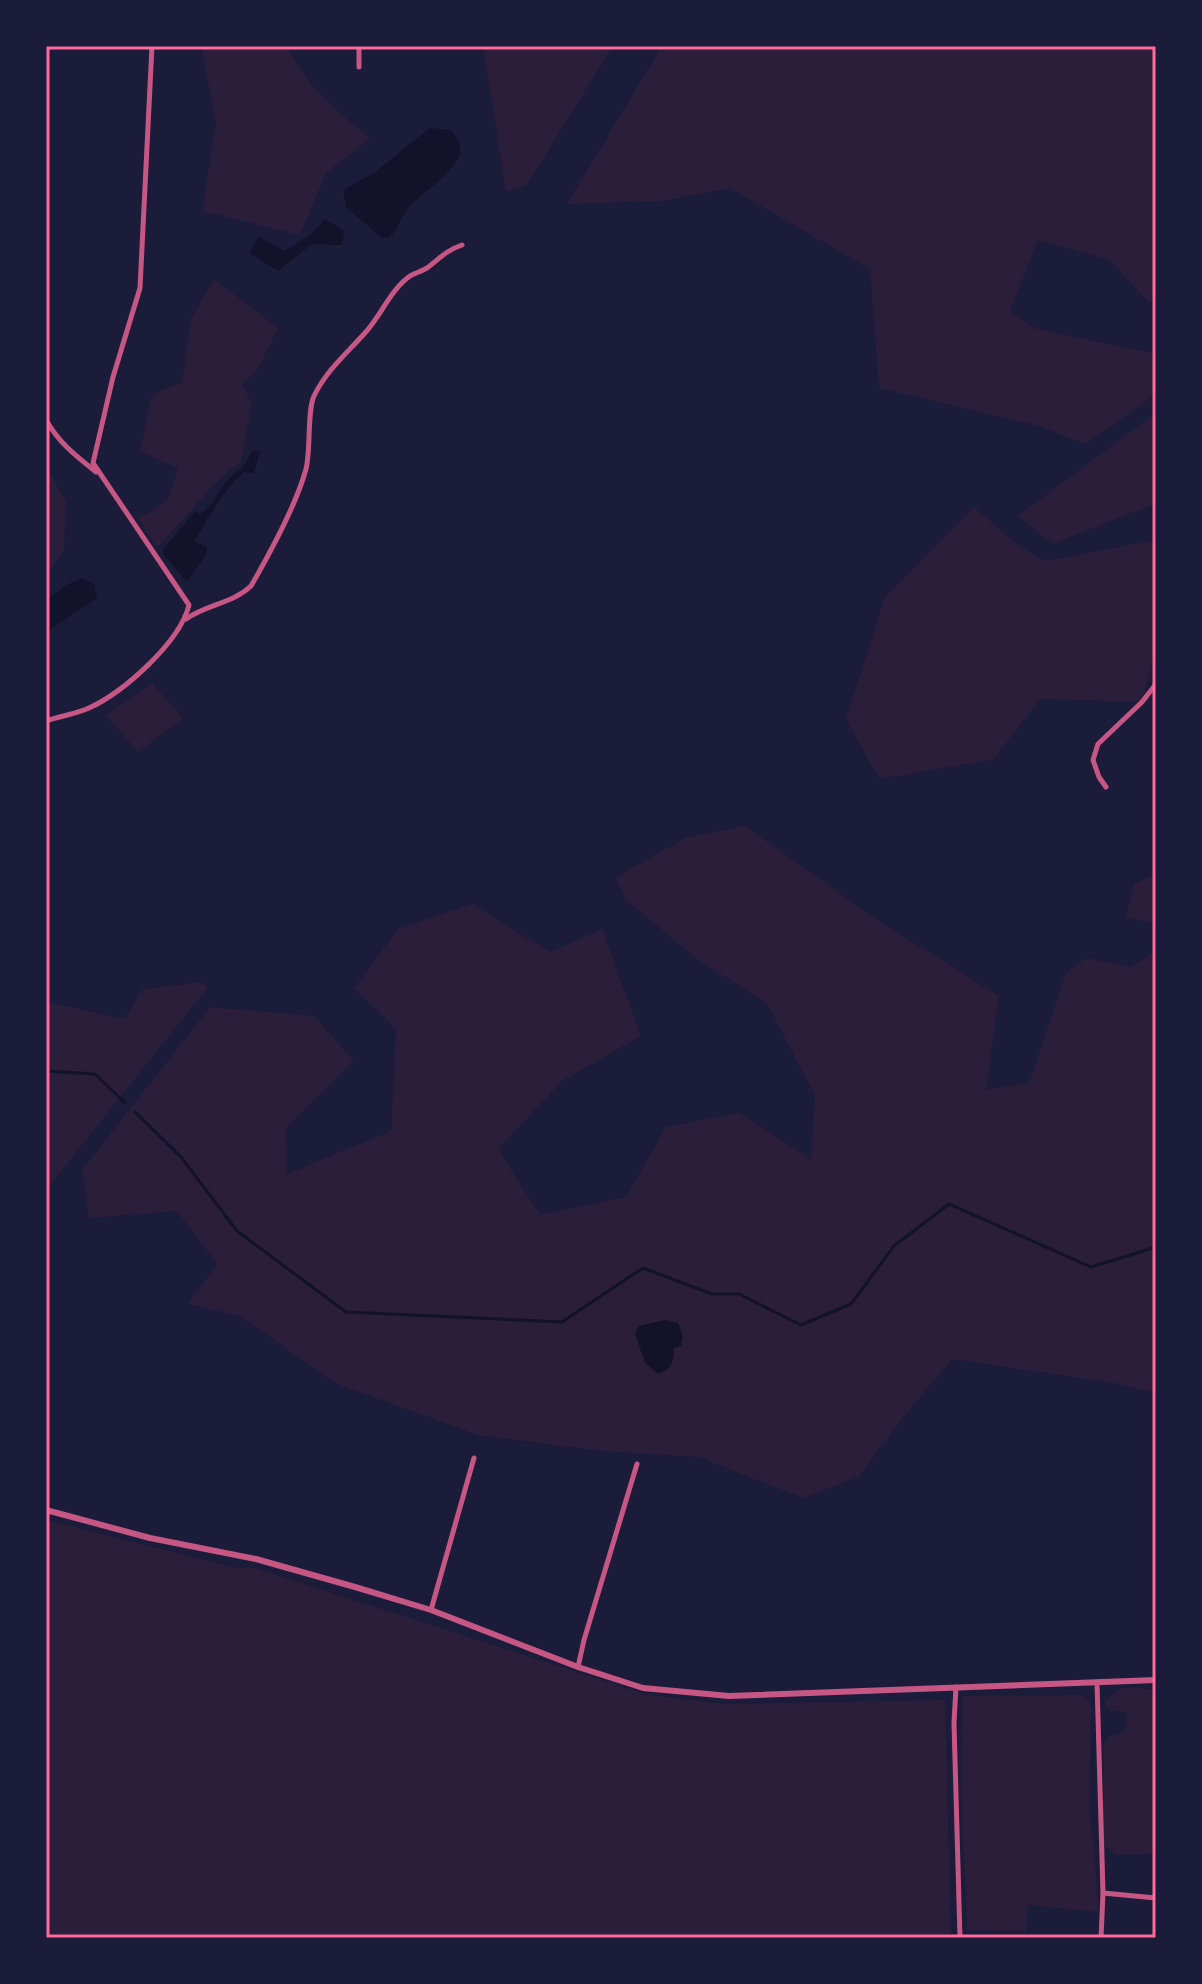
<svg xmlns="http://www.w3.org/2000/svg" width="1202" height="1984" font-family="Raleway,sans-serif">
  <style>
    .green { fill: #2a1e3b }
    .water { fill: #12122b }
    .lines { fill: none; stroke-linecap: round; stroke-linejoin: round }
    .stream { stroke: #12122b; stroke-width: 3 }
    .minor { stroke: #c65784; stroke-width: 5 }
    .tertiary { stroke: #c65784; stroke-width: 6 }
    .neatline { fill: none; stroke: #ff6b9d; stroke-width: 3 }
  </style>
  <rect width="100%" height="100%" fill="#1b1b3a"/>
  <g class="green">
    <path d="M201,46h85c21,40 49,64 84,92l-44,35 -26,62 -98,-24 14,-88z"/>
    <path d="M483,46h130l-87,140 -20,5z"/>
    <path d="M662,46h494v252l-7,5 -39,-43 -72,-20 -28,71 27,18 119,25v40l-70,50 -51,-19 -156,-37 -9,-119 -140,-81 -67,13 -96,3z"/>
    <path d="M214,279l64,49 -19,39 -17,18 10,18 -11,59 -20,15 -64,71 -20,-31c31,-9 32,-20 41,-49l-38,-16 12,-58 30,-11 9,-64z"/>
    <path d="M1156,413v90l-103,41 -35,-28z"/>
    <path d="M46,466l20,36 -2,47 -18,28z"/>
    <path d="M974,507l46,40 25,14 111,-21v107l-14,55 -101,-3 -49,61 -113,19 -33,-60 39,-122z"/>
    <path d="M152,683l31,35 -45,34 -32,-37z"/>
    <path d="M745,826l132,94 122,76 -13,94 43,-7 37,-111 21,-14 44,9 25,-15v441l-42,-10 -162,-24 -47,56 -47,62 -55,21 -104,-41 -97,-6 -124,-16 -141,-51 -97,-68 -52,-12 29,-40 -40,-53 -88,7 -7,-48 128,-163 104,9 40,45 -68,67 1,46 104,-43 5,-102 -42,-41 44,-59 74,-25 78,48 52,-23 39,107 -79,45 -64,68 42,66 86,-18 40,-70 73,-14 72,46 4,-64 -48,-91 -71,-46 -71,-59 -9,-22 69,-39z"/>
    <path d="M1156,875v49l-30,-7 8,-34z"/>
    <path d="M200,982l8,5 -162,203v-188l79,17 17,-29z"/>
    <path d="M46,1520l191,48h18l393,127 77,9 220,-4 6,238h-905z"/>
    <path d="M1136,1687l20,3v164l-39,1 -13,-9 -4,-27 4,-21 -1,-53 6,-9 15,-4 4,-15 -2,-5 -17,-1 -5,-9 15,-13z"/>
    <path d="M1082,1695l9,8 -2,110 5,32 4,67 -70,-7 -2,26 -59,-1 -6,-141 1,-93z"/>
  </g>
  <g class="water">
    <path d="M430,128l21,2c4,7 11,14 9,22 -3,19 -38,41 -51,55 -9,10 -10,22 -20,31h-7l-36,-31 -3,-17 31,-17z"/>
    <path d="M325,219l20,13 -4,13 -29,-1 -34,27 -29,-18 10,-16 26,14 27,-17z"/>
    <path d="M252,451h8l-6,22 -10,-1c-22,19 -35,46 -50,69l13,6v6l-20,29 -23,-27 -1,-5 32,-39 5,3c14,-8 17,-23 28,-34 12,-12 17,-12 24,-29z"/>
    <path d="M83,578l11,6 3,14 -51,34v-32l20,-15z"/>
    <path d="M665,1320l13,3 5,13 -2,10 -7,2c-1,15 -2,21 -16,26l-13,-11 -10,-29 4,-8z"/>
  </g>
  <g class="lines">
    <g class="stream">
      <path d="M46,1071l49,3 30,29"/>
      <path d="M135,1112l46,45 56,74 109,81 216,10 81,-54 69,26h27l62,31 50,-21 43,-58 55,-42 142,63 62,-19 3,2"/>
    </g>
    <g class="minor">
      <path d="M359,67v-21"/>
      <path d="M46,420c13,23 30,36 50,52"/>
      <path d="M186,619c21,-15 46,-15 65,-33 19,-33 45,-80 55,-117 5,-20 1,-58 8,-73 12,-25 32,-42 50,-62 17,-18 26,-44 46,-58 5,-3 12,-5 17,-8 13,-10 20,-18 35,-23"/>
      <path d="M46,721c14,-5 30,-7 43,-13 35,-16 91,-66 100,-103l-96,-142 20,-86 27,-89 12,-242"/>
      <path d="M1106,787l-7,-10 -6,-17 5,-16 44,-42 14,-18"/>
      <path d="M431,1610l43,-152"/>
      <path d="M578,1667l6,-27 53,-176"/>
      <path d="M1097,1682l6,211 -2,45"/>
      <path d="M956,1687l-2,36 6,215"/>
      <path d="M1103,1893l53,5"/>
    </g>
    <path class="tertiary" d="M46,1510l104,28 106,21 99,28 76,23 147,57 65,21 86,8 427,-16"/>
  </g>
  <rect width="1202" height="1984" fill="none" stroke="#1b1b3a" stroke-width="96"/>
  <rect x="48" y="48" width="1106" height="1888" class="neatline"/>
</svg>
